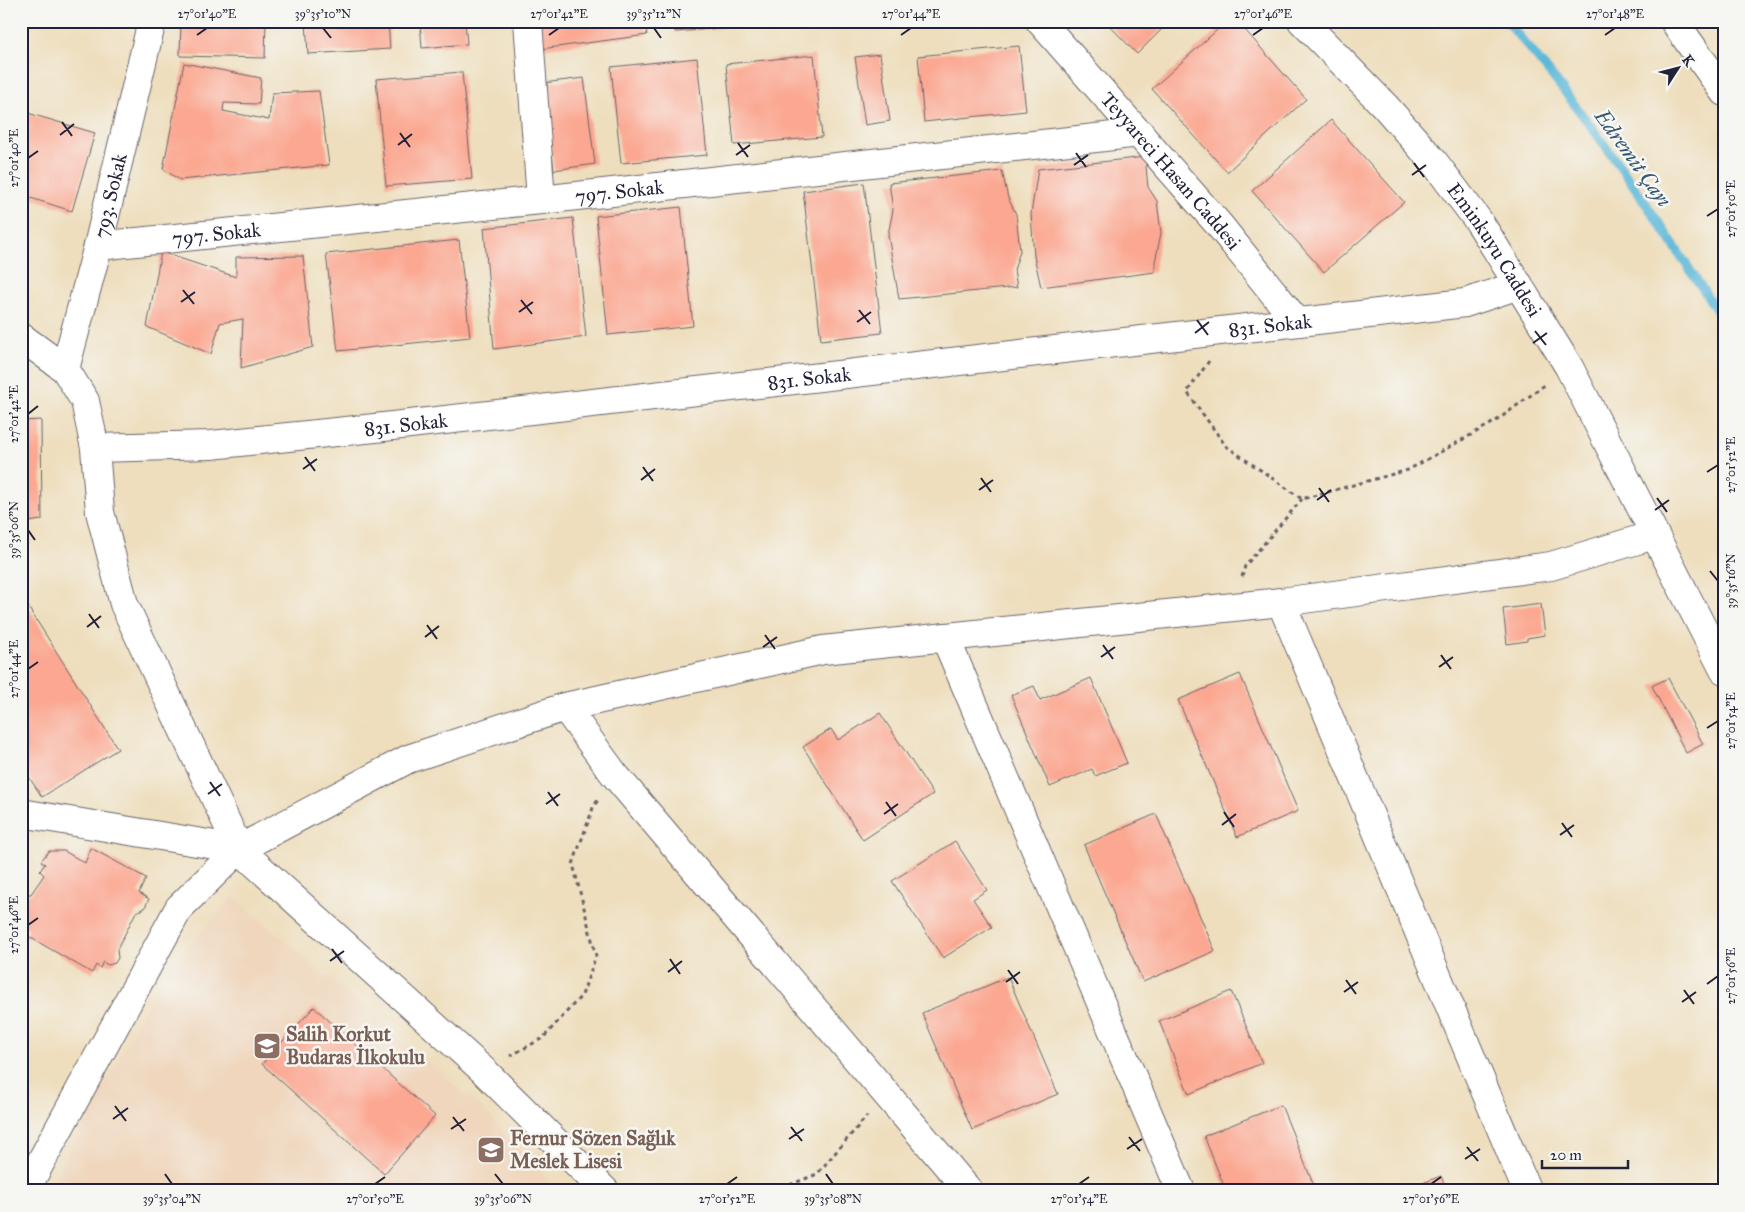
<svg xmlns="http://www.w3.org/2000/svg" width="1745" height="1212" font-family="'IM FELL Great Primer',serif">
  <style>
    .built { fill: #efd6bc }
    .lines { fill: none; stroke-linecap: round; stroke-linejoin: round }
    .stream { stroke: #5bb8d9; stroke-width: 9 }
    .building { fill: #fba791 }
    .street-casing { stroke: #696468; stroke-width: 30 }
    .path { stroke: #696468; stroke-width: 3; stroke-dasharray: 4 4; stroke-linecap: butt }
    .street { stroke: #fff; stroke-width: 28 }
    .ticks { fill: none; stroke: #22223b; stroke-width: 2 }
    .labels { text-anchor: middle; stroke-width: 5; stroke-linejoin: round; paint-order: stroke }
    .street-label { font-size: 20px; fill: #22223b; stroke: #f6f6f2 }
    .education-label { font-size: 20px; font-weight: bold; fill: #785e54; stroke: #f6f6f2; text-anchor: start }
    .water-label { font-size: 21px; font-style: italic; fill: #365672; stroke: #f6f6f2 }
    .neatline { fill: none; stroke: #22223b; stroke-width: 2 }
    .ticks-label { font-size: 12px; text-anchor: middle; fill: #22223b }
  </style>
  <rect width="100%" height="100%" fill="#f6f6f2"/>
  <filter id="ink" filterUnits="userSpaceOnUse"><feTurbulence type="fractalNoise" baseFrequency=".02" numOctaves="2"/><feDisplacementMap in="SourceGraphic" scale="10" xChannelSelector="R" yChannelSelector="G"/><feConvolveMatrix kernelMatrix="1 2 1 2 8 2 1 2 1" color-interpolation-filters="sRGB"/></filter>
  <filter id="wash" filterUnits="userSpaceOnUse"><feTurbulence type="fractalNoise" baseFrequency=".0096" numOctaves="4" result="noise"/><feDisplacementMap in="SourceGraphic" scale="20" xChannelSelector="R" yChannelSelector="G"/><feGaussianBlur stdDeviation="1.12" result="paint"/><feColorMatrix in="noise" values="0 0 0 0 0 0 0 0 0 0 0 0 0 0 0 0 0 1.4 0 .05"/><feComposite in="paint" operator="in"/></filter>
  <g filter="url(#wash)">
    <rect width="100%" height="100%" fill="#eedebd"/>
    <path class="built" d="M232,896l251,213 74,82h-509l110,-207z"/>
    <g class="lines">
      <path class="stream" d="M1506,21c82,93 151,197 218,301"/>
    </g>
    <g id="blocks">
      <g class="building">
        <path d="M181,21h85l-1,37 -85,-2z"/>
        <path d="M306,21h82l2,28 -82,5z"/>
        <path d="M420,21h45l2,23 -45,4z"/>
        <path d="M537,21h108l2,14 -106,14z"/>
        <path d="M674,21h49v7l-48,4z"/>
        <path d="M1105,21h65l-33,33z"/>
        <path d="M1227,21h10l69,78 -79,73 -75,-83z"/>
        <path d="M1019,46l7,65 -102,11 -6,-66z"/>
        <path d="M880,54l10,67 -25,4 -10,-68z"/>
        <path d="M814,55l8,82 -88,8 -8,-81z"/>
        <path d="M697,58l10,97 -86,8 -10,-96z"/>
        <path d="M184,63l77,15 -2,26 -35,-1 -1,8 46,9 3,-27 47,-2 10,74 -149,15 -17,-11z"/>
        <path d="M462,72l10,107 -86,7 -10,-107z"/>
        <path d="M584,78l11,86 -41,6 -11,-87z"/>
        <path d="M21,111l74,22 -23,78 -51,-16z"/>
        <path d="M1331,120l73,82 -80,70 -72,-81z"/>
        <path d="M1145,157l3,30 9,14 4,32 -6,29v10l-114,15 -7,-31 -3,-42 7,-45z"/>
        <path d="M1002,171l6,27 8,16 4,37 -6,19 3,17 -118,12 -11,-64 5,-25 -4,-27z"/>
        <path d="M864,183l18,150 -61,7 -18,-149z"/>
        <path d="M681,207l12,119 -85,9 -12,-119z"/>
        <path d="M573,218l13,119 -92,12 -10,-121z"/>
        <path d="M459,240l11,97 -132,14 -12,-97z"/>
        <path d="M161,252l75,25v-20l67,-1 10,91 -72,21 2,-49 -23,4 -9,31 -64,-27z"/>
        <path d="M41,420l1,100 -21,3v-102z"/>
        <path d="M23,599l95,150 -76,48 -21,-32v-165z"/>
        <path d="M1541,604l4,31 -18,3v3l-20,3 -4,-35z"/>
        <path d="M1240,674l58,137 -61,26 -59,-137z"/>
        <path d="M1091,678l36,85 -32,13 -3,-7 -42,18 -39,-92 23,-9 6,14z"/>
        <path d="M1668,678l35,66 -17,9 -34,-67z"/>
        <path d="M880,713l53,81 -70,46 -60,-93 28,-18 7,11z"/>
        <path d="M1156,814l59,137 -72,31 -59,-137z"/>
        <path d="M955,841l32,49 -14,9 19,28 -49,31 -51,-77z"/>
        <path d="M91,848l55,30 -7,15 10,6 -5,10 -8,3 -19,38 1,8 -3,5 -7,2 -5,-3 -3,6 -4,-3 -4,8 -66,-38 3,-6 -8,-5v-19l6,-11h4l13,-19 -4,-4 5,-7 -4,-3 8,-10h15l21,12z"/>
        <path d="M1008,977l50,117 -86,36 -50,-117z"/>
        <path d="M1231,991l31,72 -73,31 -30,-73z"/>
        <path d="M314,1007l121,109 -51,58 -122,-110z"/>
        <path d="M1281,1105l35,86h-90l-22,-55z"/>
        <path d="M1441,1176l6,15h-45z"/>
      </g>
    </g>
  </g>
  <g filter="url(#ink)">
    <use href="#blocks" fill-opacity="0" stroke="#696468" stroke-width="1"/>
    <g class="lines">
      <defs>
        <g id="street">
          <path d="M528,21l13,179"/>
          <path id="s1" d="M1040,21l180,205 77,96"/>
          <path id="s2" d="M1302,21l83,85 49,56 46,61 89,144 155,303"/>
          <path d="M1674,21l50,71"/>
          <path id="s3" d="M98,246l443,-46 599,-67"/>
          <path d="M21,337l44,32 20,32 10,47 5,64 24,92 115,245 245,222 121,120"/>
          <path id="s4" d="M65,369l33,-123 54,-225"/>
          <path id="s5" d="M95,448l116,-3 164,-17 1090,-125 54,-18"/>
          <path d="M1281,602l246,589"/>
          <path d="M945,637l236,554"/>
          <path d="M565,707l49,67 355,417"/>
          <path d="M21,813l218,36"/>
          <path d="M25,1191l154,-283 60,-59 169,-90 157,-52 258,-57 458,-48 270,-36 103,-31"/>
        </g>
      </defs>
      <use href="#street" class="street-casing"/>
      <g class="path">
        <path d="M1209,361l-22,31 39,54 76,53 106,-29 88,-49 50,-37"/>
        <path d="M1242,577l3,-11 57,-67"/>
        <path d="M510,1056l33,-18 39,-43 14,-39 -23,-92 20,-56 6,-10"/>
        <path d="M775,1191l42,-17 50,-58"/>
      </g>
      <use href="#street" class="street"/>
    </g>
  </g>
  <path class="ticks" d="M323,28l8,10M654,28l7,10M197,35l10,-7M549,35l10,-7M901,35l10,-7M1253,35l10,-7M1605,35l10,-7M62,122l10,14M400,133l10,14M60,135l14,-11M738,143l10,14M398,145l14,-11M1076,153l10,14M736,155l14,-10M28,158l10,-7M1414,163l10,14M1074,165l14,-10M1412,175l14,-10M1707,216l11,-7M183,290l11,14M521,300l11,14M181,302l14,-10M859,310l11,14M519,312l14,-10M1197,320l11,15M857,322l14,-10M1535,331l11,14M1195,333l14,-11M1533,343l14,-10M28,414l10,-8M305,457l10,14M643,467l10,14M303,469l14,-10M1707,472l11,-7M981,478l10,14M641,480l14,-11M1319,488l10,14M979,490l14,-10M1657,498l10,14M1317,500l14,-10M1655,510l14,-10M28,530l7,10M1710,571l8,10M89,614l10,14M427,625l10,14M87,627l14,-11M765,635l10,14M425,637l14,-11M1103,645l10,14M763,647l14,-10M1441,655l10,14M1101,657l14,-10M1439,667l14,-10M28,669l10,-7M1707,728l11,-7M210,782l10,14M548,792l10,14M208,794l14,-10M886,802l10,14M546,804l14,-10M1224,812l10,15M884,814l14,-10M1562,823l10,14M1222,825l14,-11M1560,835l14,-10M28,925l10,-7M332,949l10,14M670,959l10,15M330,961l14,-10M1008,970l10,14M668,972l14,-11M1346,980l10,14M1006,982l14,-10M1707,984l11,-8M1684,990l10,14M1344,992l14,-10M1682,1002l14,-10M115,1106l11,15M453,1117l11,14M113,1119l15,-11M791,1127l11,14M451,1129l15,-10M1129,1137l11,14M789,1139l15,-10M1467,1147l11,14M1127,1149l15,-10M1465,1159l15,-10M165,1174l7,10M495,1174l8,10M826,1174l7,10M375,1184l10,-7M727,1184l10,-7M1079,1184l10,-7M1431,1184l10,-7"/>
  <defs>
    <symbol id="school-square" viewBox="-11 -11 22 22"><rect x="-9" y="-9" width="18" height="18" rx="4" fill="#8d6e63" stroke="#f6f6f2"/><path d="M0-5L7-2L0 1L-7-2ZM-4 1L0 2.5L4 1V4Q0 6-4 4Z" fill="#fff"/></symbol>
  </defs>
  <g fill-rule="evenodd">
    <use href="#school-square" x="251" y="1030" width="32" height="32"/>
    <use href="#school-square" x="475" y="1134" width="32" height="32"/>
  </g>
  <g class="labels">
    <g class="street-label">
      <text dy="7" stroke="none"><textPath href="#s1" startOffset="199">Teyyareci Hasan Caddesi</textPath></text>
      <text dy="7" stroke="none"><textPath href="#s3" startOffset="524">797. Sokak</textPath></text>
      <text dy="7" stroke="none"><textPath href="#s4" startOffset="179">793. Sokak</textPath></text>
      <text dy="7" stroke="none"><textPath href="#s3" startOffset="119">797. Sokak</textPath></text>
      <text dy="7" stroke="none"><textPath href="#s2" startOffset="300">Eminkuyu Caddesi</textPath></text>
      <text dy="7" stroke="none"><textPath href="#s5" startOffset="1182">831. Sokak</textPath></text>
      <text dy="7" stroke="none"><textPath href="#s5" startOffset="718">831. Sokak</textPath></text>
      <text dy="7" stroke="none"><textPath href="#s5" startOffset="312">831. Sokak</textPath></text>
    </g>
    <g class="education-label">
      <text x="286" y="1041">Salih Korkut<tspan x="286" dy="23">Budaras İlkokulu</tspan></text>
      <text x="510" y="1145">Fernur Sözen Sağlık<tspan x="510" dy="23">Meslek Lisesi</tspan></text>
    </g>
    <g class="water-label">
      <text transform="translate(1633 158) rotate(54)" y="7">Edremit Çayı</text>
    </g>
  </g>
  <rect width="1745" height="1212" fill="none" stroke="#f6f6f2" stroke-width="55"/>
  <g transform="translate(1678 68) rotate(54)" stroke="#f6f6f2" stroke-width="4" paint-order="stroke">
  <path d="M0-4L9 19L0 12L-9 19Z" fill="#22223b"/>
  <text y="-8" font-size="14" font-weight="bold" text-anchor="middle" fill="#22223b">K</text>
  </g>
  <path d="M1542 1160v8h86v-8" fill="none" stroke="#22223b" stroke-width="2.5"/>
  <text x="1550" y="1160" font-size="15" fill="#22223b" stroke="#f6f6f2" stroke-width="4" paint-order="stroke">20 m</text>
  <rect x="28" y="28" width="1690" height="1156" class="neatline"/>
  <g class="ticks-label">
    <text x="207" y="18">27°01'40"E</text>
    <text x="323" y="18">39°35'10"N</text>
    <text x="559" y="18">27°01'42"E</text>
    <text x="654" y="18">39°35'12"N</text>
    <text x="911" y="18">27°01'44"E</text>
    <text x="1263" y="18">27°01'46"E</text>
    <text x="1615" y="18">27°01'48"E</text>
    <text transform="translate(14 158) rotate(-90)" y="4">27°01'40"E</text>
    <text transform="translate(1731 209) rotate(-90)" y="4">27°01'50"E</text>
    <text transform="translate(14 414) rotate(-90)" y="4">27°01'42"E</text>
    <text transform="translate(1731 465) rotate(-90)" y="4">27°01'52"E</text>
    <text transform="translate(14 530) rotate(-90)" y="4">39°35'06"N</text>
    <text transform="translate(1731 581) rotate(-90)" y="4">39°35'16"N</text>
    <text transform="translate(14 669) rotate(-90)" y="4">27°01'44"E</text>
    <text transform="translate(1731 721) rotate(-90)" y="4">27°01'54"E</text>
    <text transform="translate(14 925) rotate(-90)" y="4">27°01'46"E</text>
    <text transform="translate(1731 976) rotate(-90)" y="4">27°01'56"E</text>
    <text x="172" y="1203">39°35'04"N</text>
    <text x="375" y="1203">27°01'50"E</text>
    <text x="503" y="1203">39°35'06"N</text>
    <text x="727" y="1203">27°01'52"E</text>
    <text x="833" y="1203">39°35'08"N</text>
    <text x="1079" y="1203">27°01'54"E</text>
    <text x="1431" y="1203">27°01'56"E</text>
  </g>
</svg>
